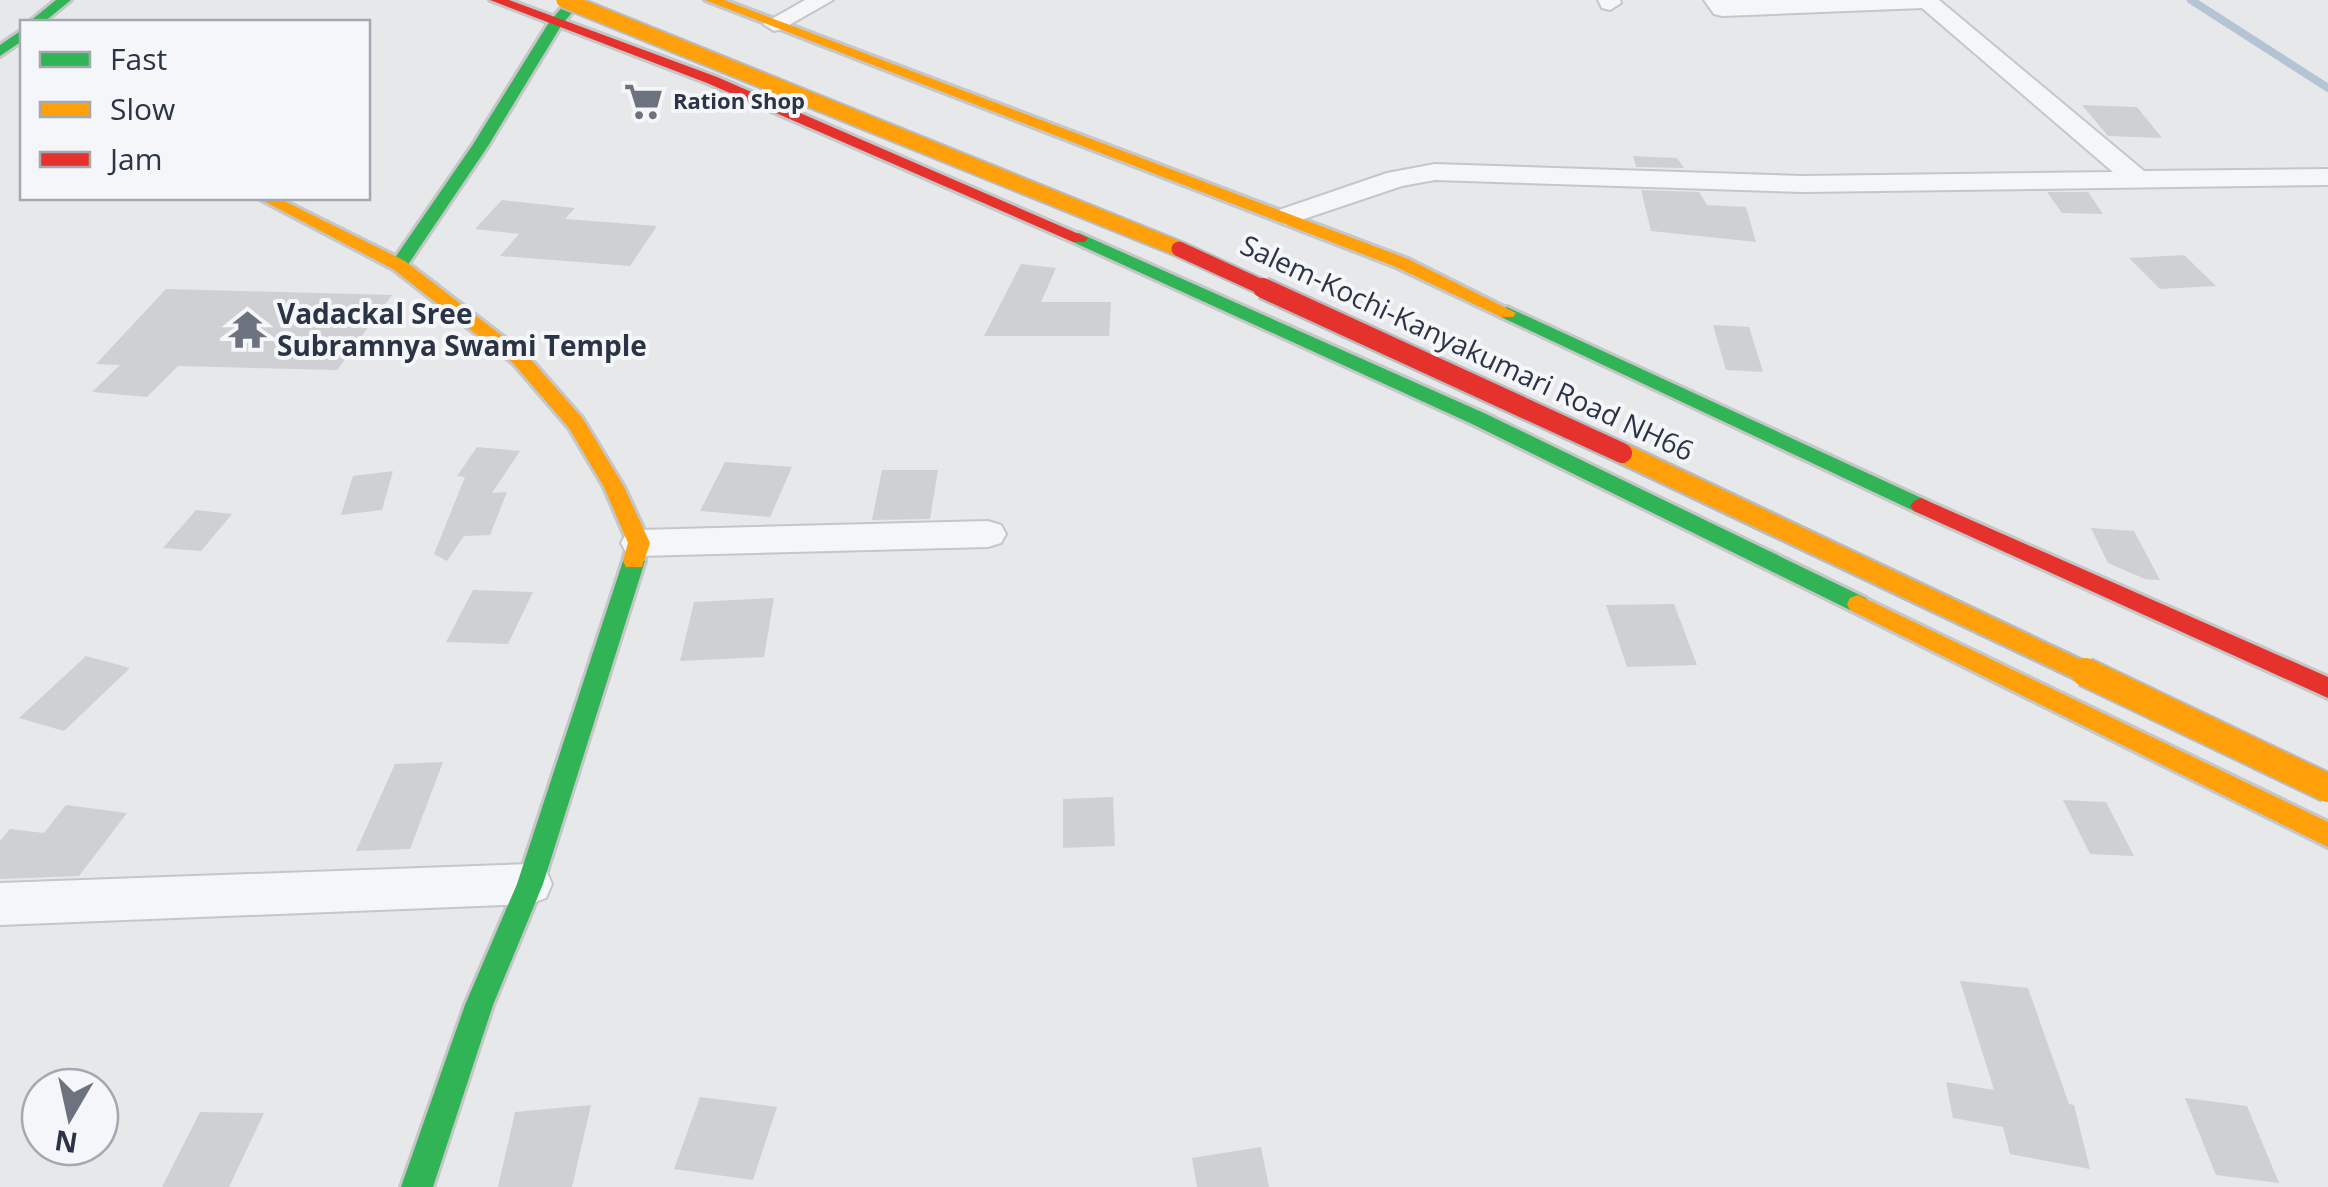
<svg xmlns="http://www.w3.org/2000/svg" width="2328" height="1187" font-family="'Open Sans',sans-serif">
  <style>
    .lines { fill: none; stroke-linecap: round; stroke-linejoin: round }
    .stream { stroke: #b4c4d5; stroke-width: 8 }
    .building { fill: #ced0d3 }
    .street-casing { stroke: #c4c6c8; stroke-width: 4 }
    .fast-casing { stroke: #c4c6c8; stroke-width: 6 }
    .slow-casing { stroke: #c4c6c8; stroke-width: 6 }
    .jam-casing { stroke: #c4c6c8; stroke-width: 6 }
    .street { fill: #f5f6f7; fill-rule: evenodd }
    .fast { fill: #30b455; fill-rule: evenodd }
    .slow { fill: #ff9f0a; fill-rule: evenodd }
    .jam { fill: #e5322d; fill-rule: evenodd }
    .slow-bridge-far2-casing { stroke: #b8bbbf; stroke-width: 19; stroke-linecap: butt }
    .slow-bridge-far1-casing { stroke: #b8bbbf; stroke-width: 25; stroke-linecap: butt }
    .slow-bridge-casing { stroke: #b8bbbf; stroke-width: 32; stroke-linecap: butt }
    .jam-bridge-far1-casing { stroke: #b8bbbf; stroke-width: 19; stroke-linecap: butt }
    .jam-bridge-casing { stroke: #b8bbbf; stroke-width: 25; stroke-linecap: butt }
    .slow-bridge-far2 { stroke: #ff9f0a; stroke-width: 15 }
    .slow-bridge-far1 { stroke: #ff9f0a; stroke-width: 20 }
    .slow-bridge { stroke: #ff9f0a; stroke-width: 28 }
    .jam-bridge-far1 { stroke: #e5322d; stroke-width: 15 }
    .jam-bridge { stroke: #e5322d; stroke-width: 20 }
    .labels { text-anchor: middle; stroke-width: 8; stroke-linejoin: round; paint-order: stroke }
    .far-poi-label { font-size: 22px; font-weight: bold; fill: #2b3445; stroke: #f4f6f9; text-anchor: start }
    .poi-label { font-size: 28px; font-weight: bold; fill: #2b3445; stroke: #f4f6f9; text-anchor: start }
    .street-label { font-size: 28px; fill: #2b3445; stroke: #f4f6f9 }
  </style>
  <rect width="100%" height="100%" fill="#e6e8ea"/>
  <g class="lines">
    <path class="stream" d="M2191,0l137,88"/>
  </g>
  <g class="building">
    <path d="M2082,105l55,2 25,31 -54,-2z"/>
    <path d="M1633,156l44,2 7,10 -48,-1z"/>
    <path d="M1641,190l58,2 8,13 39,2 10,35 -105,-11z"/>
    <path d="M2047,192h41l15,22 -41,-1z"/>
    <path d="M502,200l73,8 -10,11 92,7 -27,40 -130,-10 19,-22 -44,-5z"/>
    <path d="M2184,255l32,31 -56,3 -31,-31z"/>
    <path d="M1021,264l35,4 -15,34h70l-2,34h-125z"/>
    <path d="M166,289l226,6 -55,75 -159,-4 -31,31 -55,-5 28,-27 -24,-1z"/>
    <path d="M1713,325l36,2 14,45 -37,-2z"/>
    <path d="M477,447l43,4 -28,42 15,-1 -17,43 -26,1 -17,25 -13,-7 31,-77 -8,-1z"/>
    <path d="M725,462l67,5 -22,50 -70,-6z"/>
    <path d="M882,470h56l-8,49 -58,1z"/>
    <path d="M393,471l-11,39 -41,5 12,-39z"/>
    <path d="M196,510l36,4 -31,37 -38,-3z"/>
    <path d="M2091,528l43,3 26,49 -15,-1 -37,-16z"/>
    <path d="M473,590l60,2 -25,52 -62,-2z"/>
    <path d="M774,598l-10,59 -84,4 14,-59z"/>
    <path d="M1674,604l23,61 -70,2 -21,-62z"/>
    <path d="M86,656l44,12 -66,63 -45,-13z"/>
    <path d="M443,762l-33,87 -54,2 39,-87z"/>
    <path d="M1113,797l2,49 -52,2v-49z"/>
    <path d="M2063,800l43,2 28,54 -44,-2z"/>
    <path d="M66,805l61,8 -48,63 -79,3v-38l10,-12 34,4z"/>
    <path d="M1960,981l68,7 41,116 5,1 16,64 -80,-15 -7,-27 -50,-9 -7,-36 48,8z"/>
    <path d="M700,1097l77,10 -24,73 -79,-11z"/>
    <path d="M2185,1098l62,8 32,77 -63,-8z"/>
    <path d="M591,1105l-19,82h-74l17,-75z"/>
    <path d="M200,1112l64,1 -35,74h-67z"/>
    <path d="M1261,1147l8,40h-72l-5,-29z"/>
  </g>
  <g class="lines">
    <defs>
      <g id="street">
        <path d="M805,0h28l-51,29 -8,2 -11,-7z"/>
        <path d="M1598,0h22l1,3 -11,7 -8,-2z"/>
        <path d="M1704,0h235l205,171 184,-2v16l-525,7 -368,-12 -33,6 -116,39 -14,-8 4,-6 111,-38 48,-9 368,12 310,-4 -191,-164 -200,8 -8,-2z"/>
        <path d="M988,521l13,4 5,9 -5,9 -13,4 -349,9 -13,-4 -5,-9 5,-9 13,-4z"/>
        <path d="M530,864l16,6 6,14 -6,14 -16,6 -530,21v-42z"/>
      </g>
      <g id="fast">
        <path d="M56,0h15l-27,22h-15z"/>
        <path d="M568,0h14l-21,26 -73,120 -83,123h-12l-3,-4 82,-119 76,-122z"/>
        <path d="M22,30v11l-22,15v-11z"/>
        <path d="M1079,233l405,180 382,185 3,6 -3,6h-16l-380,-187 -397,-181v-8z"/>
        <path d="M1507,307l421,194 4,5 -11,8 -7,-3 -413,-194v-8z"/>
        <path d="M634,553l11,8 -102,323 -50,121 -60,182h-32l64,-182 52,-121 106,-323z"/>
      </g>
      <g id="slow">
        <path d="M705,0h19l684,259 108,54 -3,4h-12l-105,-50z"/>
        <path d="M258,198h20l127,63 122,94 56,64 41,68 26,56 -8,24h-16l-3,-6 5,-18 -24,-56 -35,-59 -56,-65 -120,-94z"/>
        <path d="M1858,595l470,227v25l-478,-237 -3,-6 3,-6z"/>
      </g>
      <g id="jam">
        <path d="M490,0h19l208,77 371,161 -3,4h-12l-366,-159z"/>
        <path d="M1921,498l407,179v21l-414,-187 -4,-5 4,-5z"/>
      </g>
    </defs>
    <use href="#street" class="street-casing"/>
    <use href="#fast" class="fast-casing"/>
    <use href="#slow" class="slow-casing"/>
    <use href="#jam" class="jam-casing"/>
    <use href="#street" class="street"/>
    <use href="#fast" class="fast"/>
    <use href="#slow" class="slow"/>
    <use href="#jam" class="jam"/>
    <defs>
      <path id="slow-bridge-far2" d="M564,0l615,249"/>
      <path id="slow-bridge-far1" d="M1622,453l468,222"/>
      <path id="slow-bridge" d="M2085,672l243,116"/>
      <path id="jam-bridge-far1" d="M1179,249l89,41"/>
      <path id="jam-bridge" d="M1263,288l359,165"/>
    </defs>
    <use href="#slow-bridge-far2" class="slow-bridge-far2-casing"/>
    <use href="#slow-bridge-far1" class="slow-bridge-far1-casing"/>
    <use href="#slow-bridge" class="slow-bridge-casing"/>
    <use href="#jam-bridge-far1" class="jam-bridge-far1-casing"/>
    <use href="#jam-bridge" class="jam-bridge-casing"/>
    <use href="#slow-bridge-far2" class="slow-bridge-far2"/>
    <use href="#slow-bridge-far1" class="slow-bridge-far1"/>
    <use href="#slow-bridge" class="slow-bridge"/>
    <use href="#jam-bridge-far1" class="jam-bridge-far1"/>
    <use href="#jam-bridge" class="jam-bridge"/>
  </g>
  <defs>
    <symbol id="supermarket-bare" viewBox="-9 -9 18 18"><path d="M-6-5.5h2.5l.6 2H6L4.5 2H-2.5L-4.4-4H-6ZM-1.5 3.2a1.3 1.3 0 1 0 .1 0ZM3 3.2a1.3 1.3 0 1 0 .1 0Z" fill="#6c737f" stroke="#f4f6f9" stroke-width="2.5" paint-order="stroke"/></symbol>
    <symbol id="temple-bare" viewBox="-9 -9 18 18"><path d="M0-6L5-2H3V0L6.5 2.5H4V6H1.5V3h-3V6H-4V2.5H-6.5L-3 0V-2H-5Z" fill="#6c737f" stroke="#f4f6f9" stroke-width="2.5" paint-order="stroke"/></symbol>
  </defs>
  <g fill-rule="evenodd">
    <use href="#supermarket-bare" x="616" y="74" width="55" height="55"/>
    <use href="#temple-bare" x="220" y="302" width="55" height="55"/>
  </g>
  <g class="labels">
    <g class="far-poi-label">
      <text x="673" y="109">Ration Shop</text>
    </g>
    <g class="poi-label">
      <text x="277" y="324">Vadackal Sree<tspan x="277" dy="32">Subramnya Swami Temple</tspan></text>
    </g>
    <g class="street-label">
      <text transform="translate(1467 348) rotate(25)" y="10">Salem-Kochi-Kanyakumari Road NH66</text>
    </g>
  </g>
  <rect x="20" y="20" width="350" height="180" fill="#f4f6f9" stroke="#a4a8b1" stroke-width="2.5"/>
  <rect x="40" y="52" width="50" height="15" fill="#30b455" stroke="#a4a8b1" stroke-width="2.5"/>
  <text x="110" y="70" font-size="30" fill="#2b3445">Fast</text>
  <rect x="40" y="102" width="50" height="15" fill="#ff9f0a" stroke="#a4a8b1" stroke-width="2.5"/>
  <text x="110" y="120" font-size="30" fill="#2b3445">Slow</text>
  <rect x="40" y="152" width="50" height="15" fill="#e5322d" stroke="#a4a8b1" stroke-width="2.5"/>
  <text x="110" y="170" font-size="30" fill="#2b3445">Jam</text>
  <g transform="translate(70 1117) rotate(189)"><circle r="48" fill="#f4f6f9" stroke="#a4a8b1" stroke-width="2.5"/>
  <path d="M0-8L18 38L0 25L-18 38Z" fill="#6c737f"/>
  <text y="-15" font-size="28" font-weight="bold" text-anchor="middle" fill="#2b3445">N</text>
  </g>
</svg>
